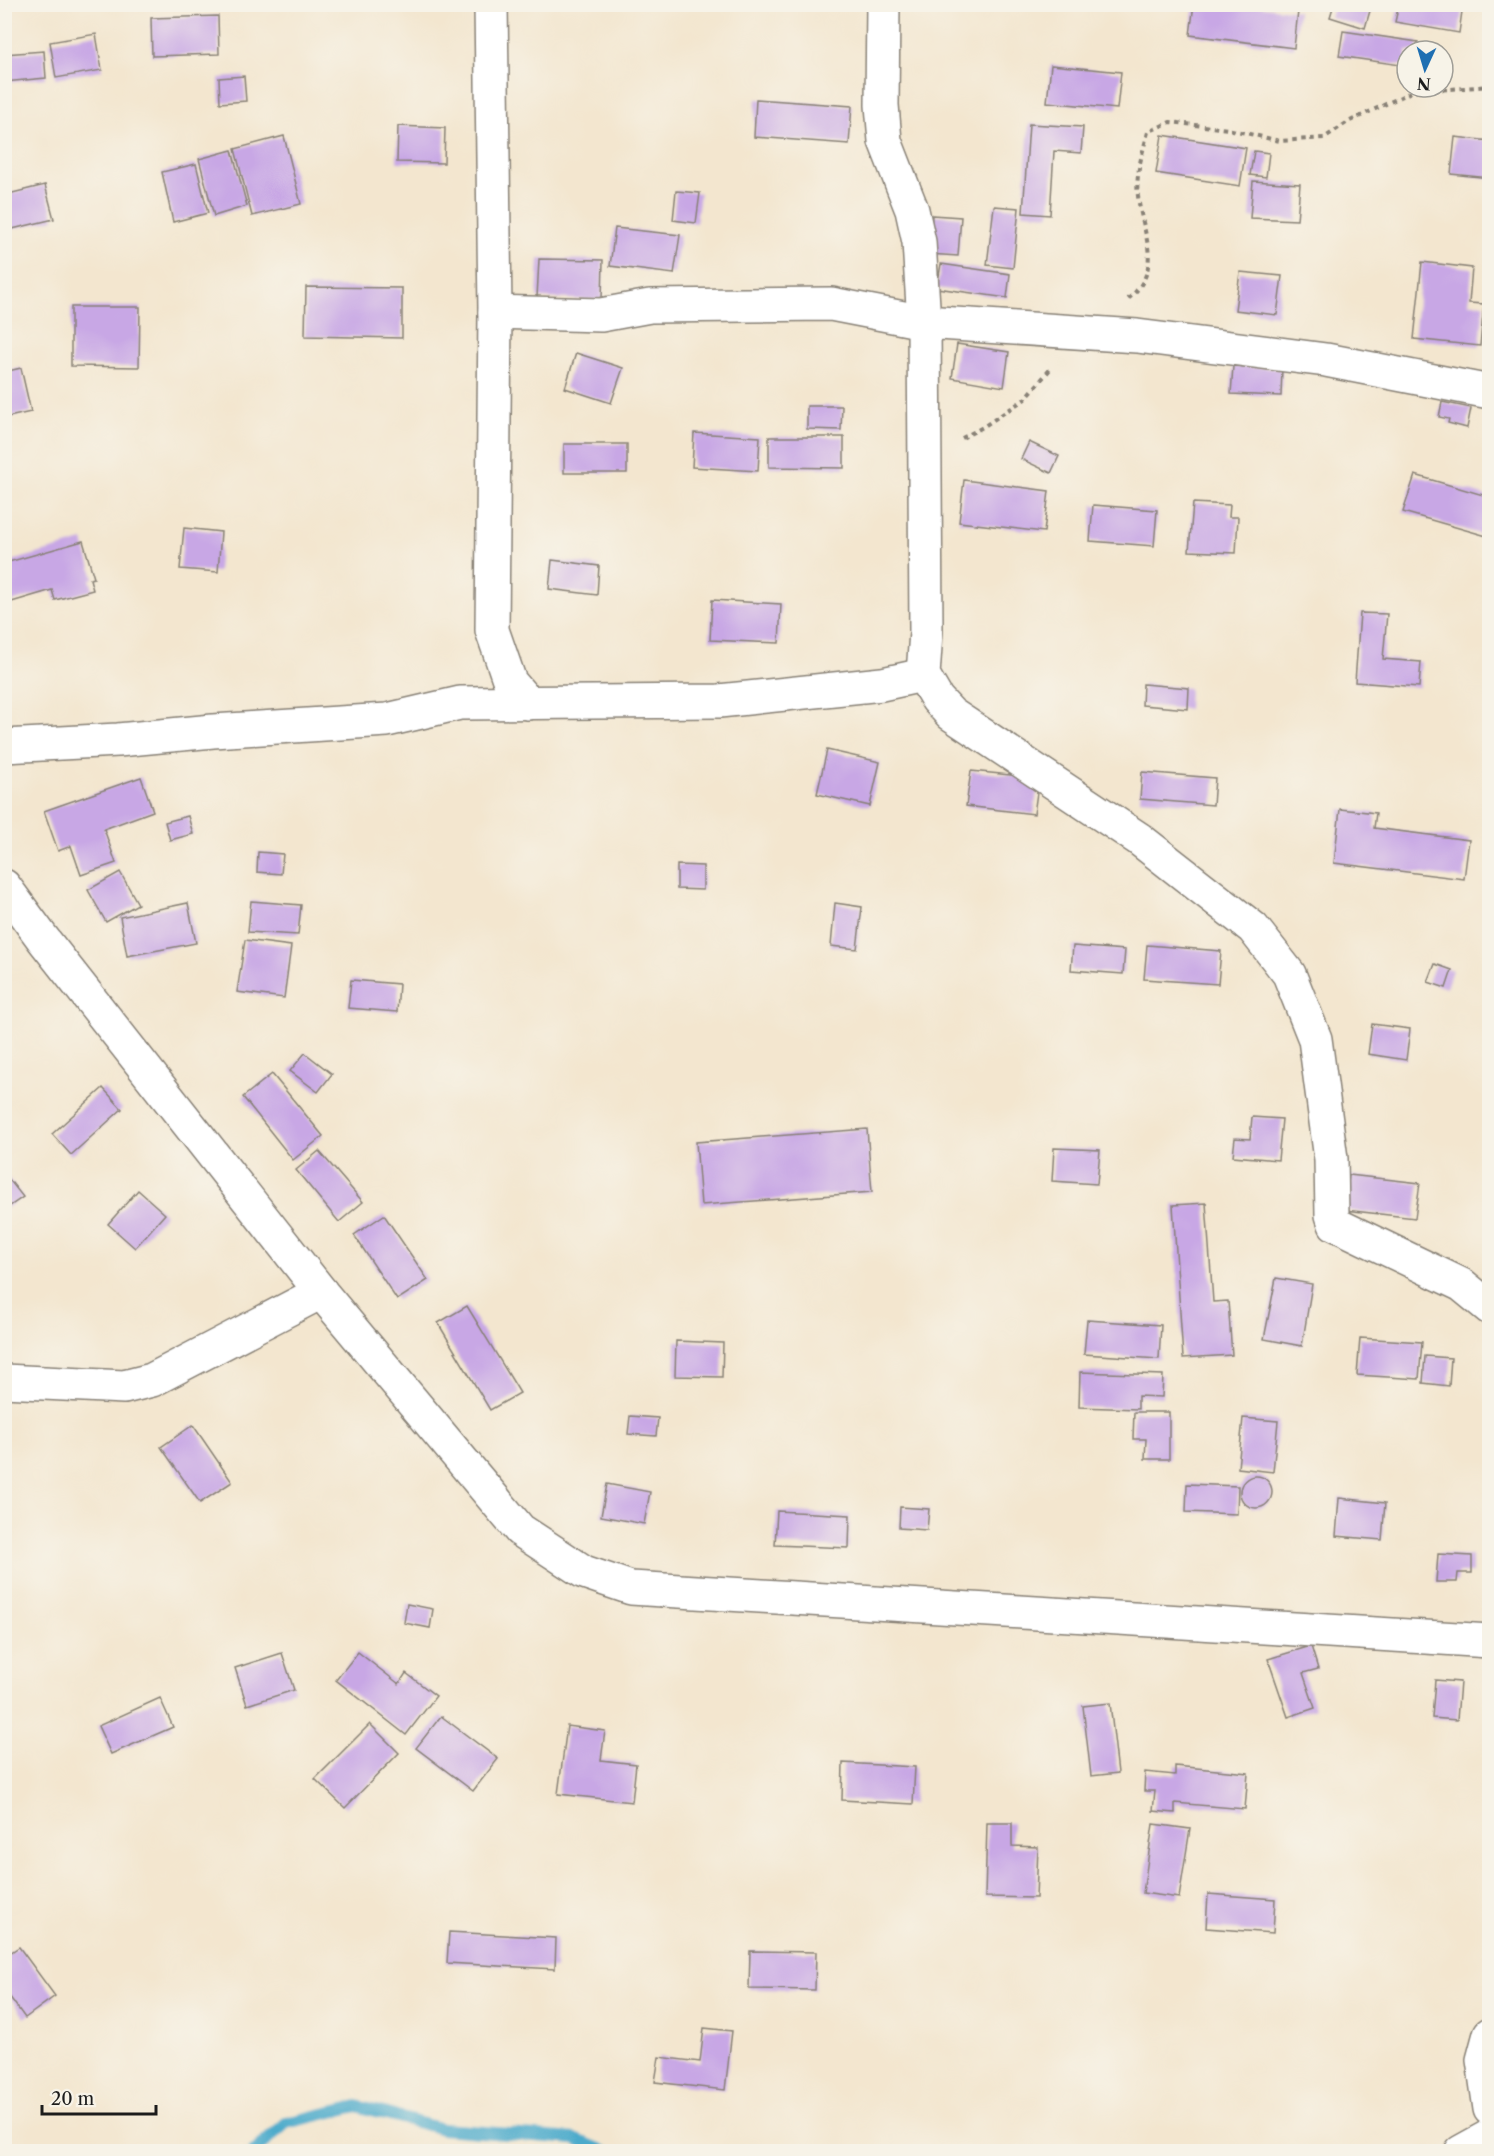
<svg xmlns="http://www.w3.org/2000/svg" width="1494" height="2156" font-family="'Libre Caslon Text',serif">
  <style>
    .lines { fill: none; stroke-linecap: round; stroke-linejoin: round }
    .stream { stroke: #4caacb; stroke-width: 12 }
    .building { fill: #c8a7e5 }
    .street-casing { stroke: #888176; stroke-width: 36 }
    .path { stroke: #888176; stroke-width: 4; stroke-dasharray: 4.5 4.5; stroke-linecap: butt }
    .street { stroke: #fff; stroke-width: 33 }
  </style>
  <rect width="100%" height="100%" fill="#f7f3e8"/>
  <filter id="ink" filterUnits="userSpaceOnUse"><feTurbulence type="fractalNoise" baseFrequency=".0167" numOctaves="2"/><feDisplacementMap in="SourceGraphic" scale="12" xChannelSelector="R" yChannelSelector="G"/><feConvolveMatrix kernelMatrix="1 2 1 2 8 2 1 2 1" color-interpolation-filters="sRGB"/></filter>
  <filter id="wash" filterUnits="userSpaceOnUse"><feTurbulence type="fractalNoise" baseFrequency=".008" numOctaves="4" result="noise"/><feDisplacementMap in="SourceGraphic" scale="24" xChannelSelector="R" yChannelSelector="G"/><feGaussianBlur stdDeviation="1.35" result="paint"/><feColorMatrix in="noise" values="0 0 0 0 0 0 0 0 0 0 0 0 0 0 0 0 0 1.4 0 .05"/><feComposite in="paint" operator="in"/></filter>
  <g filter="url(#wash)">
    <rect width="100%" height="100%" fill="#f3e6cf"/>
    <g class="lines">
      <path class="stream" d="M254,2152l32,-29 71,-17 85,23 133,10 32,13"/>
    </g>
    <g id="blocks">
      <g class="building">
        <path d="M1194,4h47l57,7 -4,37 -104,-13z"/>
        <path d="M1334,4h38l-7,24 -35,-11z"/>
        <path d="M1399,4h64l-4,29 -64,-11z"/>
        <path d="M218,16l1,38 -67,2 -1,-38z"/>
        <path d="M1343,31l75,11 -1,9h-10v15l-68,-10z"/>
        <path d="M96,34l6,36 -46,8 -6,-36z"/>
        <path d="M44,51l2,27 -42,4v-28z"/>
        <path d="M1051,65l70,7 -4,37 -70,-7z"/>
        <path d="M244,76l2,25 -26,2 -1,-25z"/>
        <path d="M756,99l96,7 -3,38 -95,-7z"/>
        <path d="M1029,124l54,3 -2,26 -27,-2 -4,64 -27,-2z"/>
        <path d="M398,126l47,2 -1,35 -47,-1z"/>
        <path d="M1162,135l84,13 -6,38 -84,-13z"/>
        <path d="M284,136l17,68 -49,12 -17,-67z"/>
        <path d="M1455,137l35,4v37l-39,-4z"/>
        <path d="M232,150l15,56 -33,10 -15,-57z"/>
        <path d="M1254,151l15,2 -3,24 -16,-2z"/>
        <path d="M196,164l12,49 -35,9 -11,-50z"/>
        <path d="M1253,181l47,3 -3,36 -47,-2z"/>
        <path d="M45,185l9,34 -46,11 -4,-13v-22z"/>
        <path d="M676,191l24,2 -4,30 -23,-3z"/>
        <path d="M994,206l25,2 -6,60 -26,-3z"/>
        <path d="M932,215l29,2 -3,39 -29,-2z"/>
        <path d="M615,228l65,7 -6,39 -64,-8z"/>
        <path d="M539,259l64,1 -1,40 -65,-2z"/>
        <path d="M1422,262l50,6 -3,35 15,1 -4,42 -66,-7z"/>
        <path d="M941,264l69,10 -3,24 -70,-10z"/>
        <path d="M1240,272l42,4 -5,39 -42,-5z"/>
        <path d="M306,287l96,1v50l-97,-2z"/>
        <path d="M71,307h69l-1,60 -68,-1z"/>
        <path d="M957,344l52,8 -5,35 -52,-9z"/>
        <path d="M576,353l47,15 -12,35 -46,-15z"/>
        <path d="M1233,366l49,3 -1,27 -50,-2z"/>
        <path d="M21,368l10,44 -27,6v-46z"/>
        <path d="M1442,402l29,6 -4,20 -19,-5 1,-4 -10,-2z"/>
        <path d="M807,406h35l-1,24 -34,-1z"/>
        <path d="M694,433l66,4 -2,34 -66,-4z"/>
        <path d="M769,437h75v31l-75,-1z"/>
        <path d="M1029,442l30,14 -8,17 -30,-14z"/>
        <rect x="564" y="444" width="63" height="29"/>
        <path d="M1415,475l75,22v40l-87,-25z"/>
        <path d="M964,480l85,11 -5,41 -85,-10z"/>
        <path d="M1193,503l37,2 -1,12h9l-2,36 -47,-2z"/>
        <path d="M1093,505l64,5 -3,36 -64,-5z"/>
        <path d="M184,528l37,4 -3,40 -38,-3z"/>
        <path d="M83,541l11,37 -4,1 3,11 -38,10 -3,-10 -47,14v-41z"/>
        <path d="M552,560l47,6 -2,29 -48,-6z"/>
        <path d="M712,600l69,4 -2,39 -69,-3z"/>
        <path d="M1360,613l27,1 -4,45 38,3 -2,25 -64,-5z"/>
        <path d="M1143,684l46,4 -1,21 -46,-4z"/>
        <path d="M827,750l53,12 -10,44 -53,-12z"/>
        <path d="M971,771l68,7 -5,36 -68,-8z"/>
        <path d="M1142,772l73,6 -2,27 -73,-6z"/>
        <path d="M141,777l12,34 -49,18 12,34 -35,12 -10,-29 -13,5 -14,-40z"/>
        <path d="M1340,809l36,4 -2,15 95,12 -5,39 -130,-16z"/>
        <path d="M188,816l5,18 -23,6 -5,-18z"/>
        <path d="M258,852l25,2 -2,20 -24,-2z"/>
        <path d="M677,865l26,1v24l-26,-1z"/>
        <path d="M120,872l18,32 -32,18 -18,-32z"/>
        <path d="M251,901l50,4 -3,30 -50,-3z"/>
        <path d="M188,903l8,40 -69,13 -7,-39z"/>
        <path d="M835,903l27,4 -5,42 -26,-3z"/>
        <path d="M245,940l46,6 -7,52 -47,-6z"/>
        <path d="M1147,945l74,6 -3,33 -74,-5z"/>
        <path d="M1073,946l52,4 -2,24 -52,-4z"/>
        <path d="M1435,964l17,6 -6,18 -18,-6z"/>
        <path d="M351,980l48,4 -2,28 -49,-4z"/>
        <path d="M1372,1024l38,5 -4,31 -38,-6z"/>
        <path d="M305,1053l27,21 -14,18 -28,-21z"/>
        <path d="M272,1074l51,62 -30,24 -50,-63z"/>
        <path d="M103,1088l19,21 -51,46 -19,-21z"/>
        <path d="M1252,1117l30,2 -4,41 -45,-4 2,-18 15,1z"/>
        <path d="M867,1129l5,63 -171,13 -5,-63z"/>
        <path d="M1054,1148l46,2 -3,34 -45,-3z"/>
        <path d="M319,1151l44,51 -24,20 -43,-52z"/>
        <path d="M4,1173l19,24 -19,13z"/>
        <path d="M1349,1175l71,8 -5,35 -70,-8z"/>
        <path d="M138,1190l27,24 -30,34 -27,-24z"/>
        <path d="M1206,1203l7,99 15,-1 4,54 -49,3 -10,-153z"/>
        <path d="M384,1215l44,65 -31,20 -43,-65z"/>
        <path d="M1276,1278l36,6 -10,62 -38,-7z"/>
        <path d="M467,1306l53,87 -30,17 -52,-87z"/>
        <path d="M1087,1320l74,5 -2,34 -75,-5z"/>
        <path d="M1360,1338l62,4 -3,37 -62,-4z"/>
        <path d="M676,1341l47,2 -1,34 -47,-1z"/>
        <path d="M1425,1356l26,2 -2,28 -26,-3z"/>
        <path d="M1080,1372l83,3 -1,22 -24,-1v13l-59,-2z"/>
        <path d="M1134,1412h35v47h-24l1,-20h-13z"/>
        <path d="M630,1416l28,2 -2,18 -28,-2z"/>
        <path d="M1243,1418l35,3 -5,51 -35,-4z"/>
        <path d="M193,1425l39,57 -32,21 -39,-56z"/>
        <circle cx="1256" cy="1492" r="16"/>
        <path d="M607,1484l43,8 -6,32 -43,-8z"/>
        <path d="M1187,1484l51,2 -1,28 -51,-2z"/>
        <path d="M1339,1498l46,5 -3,37 -46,-4z"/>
        <path d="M900,1507l29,2 -2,21 -28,-2z"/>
        <path d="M777,1511l73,4 -1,33 -74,-3z"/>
        <path d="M1438,1554l34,2v17h-14l-1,9h-21z"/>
        <path d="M407,1604l26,5 -3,19 -26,-5z"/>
        <path d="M1311,1646l7,23 -15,4 12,35 -27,9 -20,-58z"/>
        <path d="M358,1652l41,32 7,-11 30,23 -30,39 -70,-55z"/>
        <path d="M282,1653l12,37 -47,15 -12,-37z"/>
        <path d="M1435,1680l25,2 -3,38 -25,-2z"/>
        <path d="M160,1698l13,29 -62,27 -13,-28z"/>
        <path d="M1110,1703l8,70 -27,3 -8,-70z"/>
        <path d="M441,1716l57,43 -25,32 -57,-43z"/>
        <path d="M370,1724l29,29 -54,55 -30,-29z"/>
        <path d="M567,1726l38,5 -4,29 35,4 -4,38 -74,-8z"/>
        <path d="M843,1763l72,4 -2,37 -71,-4z"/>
        <path d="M1175,1766l73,7 -3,36 -70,-6v10l-22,-2 2,-20h-11l1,-19 30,3z"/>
        <path d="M987,1823h25v23l26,1 -2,51 -51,-1z"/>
        <path d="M1153,1824l37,5 -11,69 -36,-5z"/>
        <path d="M1208,1894l67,5 -2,34 -67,-5z"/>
        <path d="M449,1932l107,6 -1,31 -108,-6z"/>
        <path d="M19,1947l36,49 -30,22 -21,-29v-32z"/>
        <path d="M750,1951l66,1 -1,38 -66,-1z"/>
        <path d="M704,2028l28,3 -7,59 -70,-8 4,-25 41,5z"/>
      </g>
    </g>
  </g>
  <g filter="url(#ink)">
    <use href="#blocks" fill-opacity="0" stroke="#888176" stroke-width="1.5"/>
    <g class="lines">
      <defs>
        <g id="street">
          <path d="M491,4l4,308 -3,318 18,52 18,21"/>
          <path d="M883,4l-1,101 3,36 27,69 7,32 5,80 2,310 -3,43 14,24 14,15 188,125 114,89 36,46 26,65 16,120 1,56 3,9 127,61 28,23"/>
          <path d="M495,312l106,3 49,-9 181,-2 93,18 213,14 189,24 164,32"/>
          <path d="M4,746l114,-6 95,-9 174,-11 73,-17 259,-2 163,-17 41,-9"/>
          <path d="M4,886l39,53 278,353 199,238 64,42 47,16 859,53"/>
          <path d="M4,1381l120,6 28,-7 169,-88"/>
          <path d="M1490,2034l-7,26 7,49"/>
          <path d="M1461,2152l29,-16"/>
        </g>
      </defs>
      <use href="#street" class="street-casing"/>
      <g class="path">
        <path d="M1128,299c37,-31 14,-65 10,-103 -3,-21 5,-45 10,-64l22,-10 58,7 52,12 44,-3 24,-16 63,-30 79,-6"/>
        <path d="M962,438l21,-11 42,-28 27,-32"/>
      </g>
      <use href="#street" class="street"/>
    </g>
  </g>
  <rect width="1494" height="2156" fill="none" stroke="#f7f3e8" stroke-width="24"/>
  <g transform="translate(1425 69) rotate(184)"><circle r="28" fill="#f7f3e8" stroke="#9f9d96" stroke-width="1.5"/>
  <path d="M0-4.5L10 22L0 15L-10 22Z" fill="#1f6fb2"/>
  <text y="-9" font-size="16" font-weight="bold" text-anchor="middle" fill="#1c1c1c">N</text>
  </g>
  <path d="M42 2105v9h114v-9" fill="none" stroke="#1c1c1c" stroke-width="3"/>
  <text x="51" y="2105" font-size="18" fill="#1c1c1c" stroke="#f7f3e8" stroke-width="4.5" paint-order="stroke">20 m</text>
</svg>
